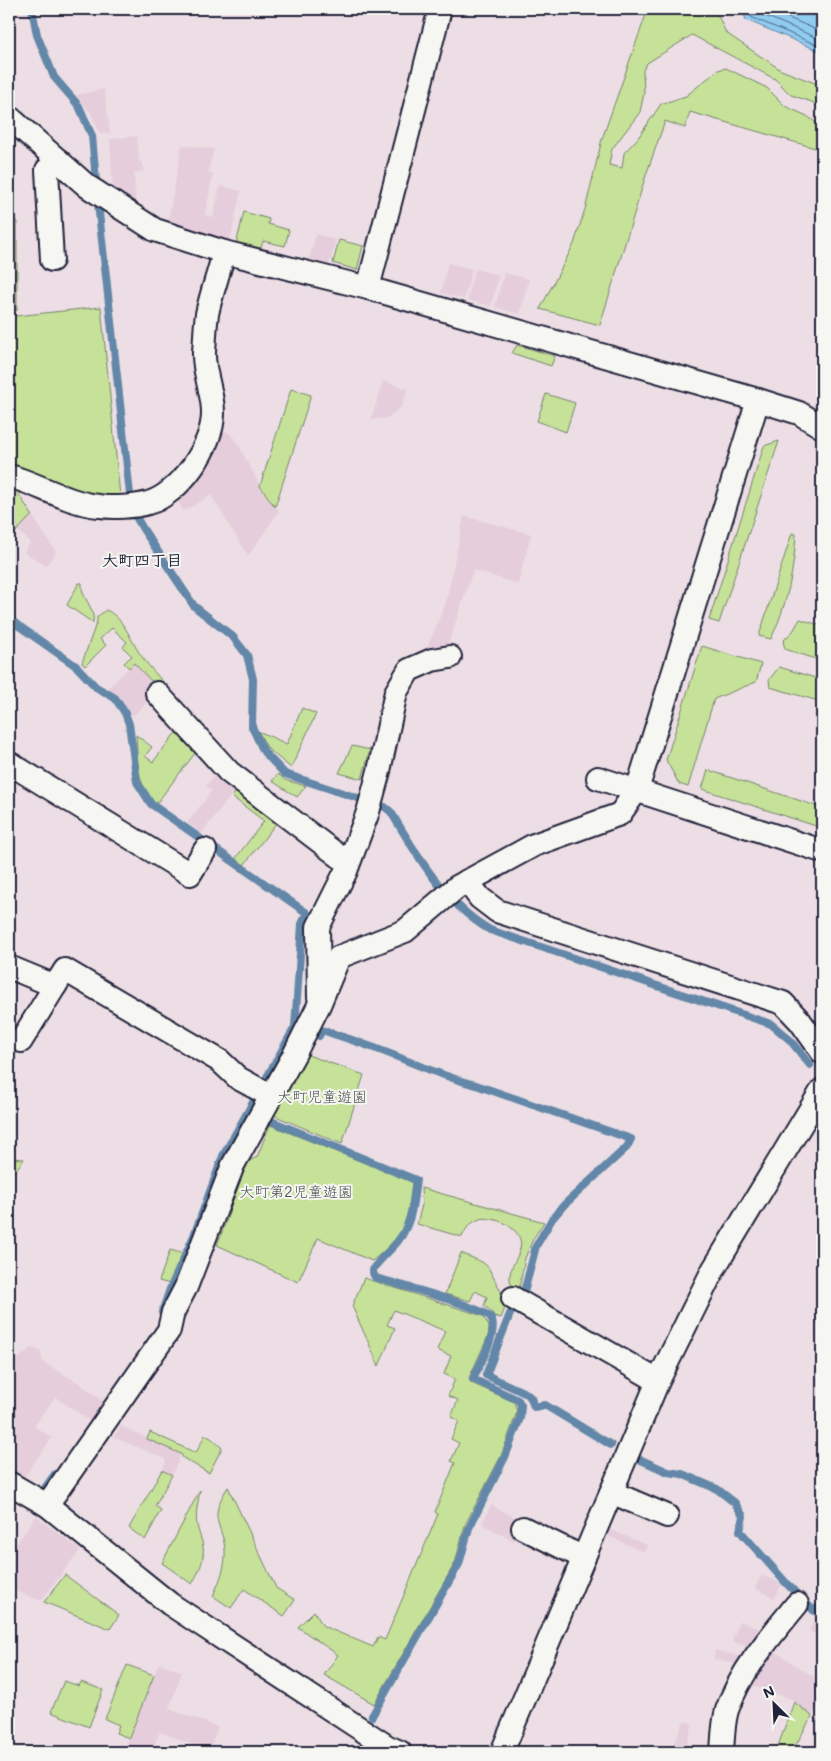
<svg xmlns="http://www.w3.org/2000/svg" width="831" height="1761" font-family="Mali,'Klee One',sans-serif">
  <style>
    .built { fill: #e5cddb }
    .green { fill: #c6e299; stroke: #74826a }
    .water { fill: #90cbf0; stroke: #6487a8 }
    .lines { fill: none; stroke-linecap: round; stroke-linejoin: round }
    .shore { stroke: #4e6683; stroke-width: 1 }
    .stream { stroke: #6487a8; stroke-width: 8 }
    .minor-casing { stroke: #22223b; stroke-width: 26 }
    .minor { stroke: #f6f6f2; stroke-width: 22 }
    .labels { text-anchor: middle; stroke-width: 4; stroke-linejoin: round; paint-order: stroke }
    .park-label { font-size: 15px; fill: #4b5252; stroke: #f6f6f2 }
    .neighbourhood-label { font-size: 16px; font-weight: bold; fill: #22223b; stroke: #f6f6f2 }
  </style>
  <rect width="100%" height="100%" fill="#ecdee4"/>
  <filter id="ink" filterUnits="userSpaceOnUse"><feTurbulence type="fractalNoise" baseFrequency=".02" numOctaves="2"/><feDisplacementMap in="SourceGraphic" scale="10" xChannelSelector="R" yChannelSelector="G"/><feConvolveMatrix kernelMatrix="1 2 1 2 8 2 1 2 1" color-interpolation-filters="sRGB"/></filter>
  <g filter="url(#ink)">
    <g class="built">
      <path d="M104,89l6,44 -10,1 -9,-21 -15,-18z"/>
      <path d="M137,136l2,26h3l1,9 -9,2 2,34 -23,-15 -3,-53z"/>
      <path d="M182,145l32,4 -6,23 5,2 -8,41 8,2 7,-31 21,5 -12,54 -47,-15 -14,-8z"/>
      <path d="M316,234l20,6 -7,26 -20,-6z"/>
      <path d="M448,263l24,6 -8,30 -23,-6z"/>
      <path d="M475,269l24,6 -8,31 -24,-6z"/>
      <path d="M504,273l25,6 -9,35 -25,-7z"/>
      <path d="M383,381l25,8 -6,17 -15,12 -16,2z"/>
      <path d="M221,429l9,5 7,8 26,50 16,19 -31,45 -37,-61 -27,16 -8,-13z"/>
      <path d="M32,515l24,37 -10,14 -22,-14 7,-10 -14,-12z"/>
      <path d="M464,516l67,18 -13,50 -45,-14 -26,78 -23,7 22,-53z"/>
      <path d="M134,663l26,27 -27,26 -26,-27z"/>
      <path d="M218,770l21,15 -38,49 -14,-11 25,-32 -6,-5z"/>
      <path d="M31,1348l9,3 3,11 39,23 22,17 -14,19 -35,-24 -21,29 18,12 -28,39 17,12 -32,-15v-43l7,-22 -5,-2 2,-9 -4,-1v-31z"/>
      <path d="M121,1426l60,28 -9,21 -10,-5 4,-8 -2,-4 -51,-21z"/>
      <path d="M491,1505l33,17 -10,19 -32,-17z"/>
      <path d="M36,1516l44,34 -39,51 -32,-13v-33z"/>
      <path d="M609,1529l38,16 -3,7 -38,-17z"/>
      <path d="M762,1575l20,9 -7,14 -20,-10z"/>
      <path d="M816,1618l6,4v16l-13,-8z"/>
      <path d="M739,1621l20,8 -7,20 -20,-8z"/>
      <path d="M715,1650l32,8 -6,7 -13,-3 -14,-3z"/>
      <path d="M774,1651l48,31v17l-10,17 -18,-14v-2l-42,-15z"/>
      <path d="M159,1663l23,9 -13,37 49,18 -9,24 -49,-19 -9,20h-28z"/>
      <path d="M684,1721l9,3 -9,28 -12,-4z"/>
    </g>
    <g class="green">
      <path d="M648,9h67l11,24 55,37 39,15 2,3v23l-10,-9 -21,-7 -16,-16 -83,-44 -45,28 -4,7 1,23 -4,19 -28,37 -3,16 13,3 2,-15 14,-15 23,-34 25,-8 32,-26 8,-2 41,20 18,18 22,10 15,11v23l-132,-38 -5,16 -20,-7 -19,54 -46,150 -60,-16 34,-65 12,-38 16,-67z"/>
      <path d="M244,212l25,7 -1,5 21,6 -4,16 -22,-5 -3,10 -24,-6z"/>
      <path d="M9,220l8,1v90l-8,-9z"/>
      <path d="M339,240l24,6 -6,24 -24,-7z"/>
      <path d="M9,307l7,9 85,-9 19,189h-22l-29,-5 -60,-30z"/>
      <path d="M517,345l38,11 -4,10 -39,-13z"/>
      <path d="M291,389l20,6 -36,112 -15,-21z"/>
      <path d="M546,394l29,9 -9,29 -29,-11z"/>
      <path d="M779,441l-60,182 -10,-3 55,-174z"/>
      <path d="M14,487l18,28 -23,24v-48z"/>
      <path d="M792,533l4,1c-2,37 -9,71 -25,105l-12,-3z"/>
      <path d="M79,583h3c-2,15 14,24 11,40l-26,-18z"/>
      <path d="M106,610c19,8 25,33 37,48 7,10 15,18 23,27l-6,5 -26,-27 -5,5 -5,-5 8,-7 -9,-9 4,-5 -15,-14 -12,11 6,6 -21,21 -3,-3 15,-42v-4z"/>
      <path d="M800,619l22,7v35l-37,-12 -2,-8 10,-10z"/>
      <path d="M702,646l59,18 -5,18 -42,17 -26,88 -9,-3 -13,-24z"/>
      <path d="M779,667l43,13v22l-52,-15 -1,-7z"/>
      <path d="M302,708l14,6 -25,54 -23,-19 -10,-18 29,13z"/>
      <path d="M180,727l19,21 -43,56c-20,-18 -18,-44 -20,-69l16,12 -7,9 8,6z"/>
      <path d="M352,746l18,4 -8,29 -23,-6z"/>
      <path d="M708,770l114,38v20l-120,-39z"/>
      <path d="M278,774l7,6 21,6 -9,11 -25,-16z"/>
      <path d="M239,787l41,31 -36,47 -9,-6 29,-38 -32,-24z"/>
      <path d="M308,1055l56,20 -22,69 -69,-29z"/>
      <path d="M270,1125l142,57c-4,42 -7,52 -40,79l-54,-23 -20,44 -81,-37 10,-26 9,-30 13,-28 8,-4z"/>
      <path d="M9,1158l15,1 -15,20z"/>
      <path d="M421,1188l123,34 -11,17 -8,19 -7,37 -4,-2c-2,-6 -5,-13 -4,-19 3,-15 19,-28 5,-43 -4,-3 -7,-7 -13,-9 -6,-2 -15,-5 -22,-3 -9,3 -15,10 -18,18l-45,-13 5,-19z"/>
      <path d="M170,1250l14,4 -14,30 -11,-3z"/>
      <path d="M461,1253l21,9 6,5 19,36 -6,15 -7,-2 -3,-5 -7,-5 3,-9 -12,-6 -5,10 -25,-7z"/>
      <path d="M364,1278l119,38 6,10v8l-20,44 2,5 43,19 3,10 -16,44 -36,69 -10,38 -81,141 -50,-29 14,-20 -40,-28 16,-16 9,15 50,21 5,-10 7,3 53,-126 -3,-2 20,-49 -4,-2 8,-18 -8,-4 8,-18 -8,-4 7,-17 -10,-4 7,-17 -11,-5 7,-18 -14,-6 8,-19 -51,-21 -7,15 8,3 -16,38 -27,-60z"/>
      <path d="M150,1432l46,21 9,-18 6,3 11,10 -13,25 -26,-15 -2,-4 -34,-15z"/>
      <path d="M162,1470l10,5 -17,31 6,4 -16,30 -16,-12z"/>
      <path d="M228,1487l48,101 19,12 -11,16 -40,-27 -13,19 -18,-12c5,-12 11,-24 12,-38 2,-33 -21,-35 3,-71z"/>
      <path d="M200,1490c-2,12 -5,24 -3,35 2,11 8,19 6,31 -1,10 -6,19 -11,28l-30,-21z"/>
      <path d="M65,1575l54,40 -9,14 -66,-27z"/>
      <path d="M127,1665l27,10 -25,63 -13,-5 3,-8 -14,-6z"/>
      <path d="M64,1681l15,5 2,-4 22,8 -14,37 -38,-15z"/>
      <path d="M794,1702l18,14 -20,36h-18l4,-6z"/>
    </g>
    <path class="water" d="M742,9h80v43l-76,-32z"/>
    <g class="lines">
      <g class="shore">
        <path d="M747,9l4,8 71,30"/>
        <path d="M754,9l2,3 66,28"/>
        <path d="M767,9l55,23"/>
      </g>
      <g class="stream">
        <path d="M32,9l5,26 17,42 25,29 13,30 7,77 31,281 5,21 8,14 51,77 39,31 14,18 6,24 -1,48 12,25 21,22 100,33 6,5c26,44 54,92 99,118l281,94 19,16 20,25"/>
        <path d="M9,619l67,47 20,21 19,11 10,15 4,11 8,58 14,22 156,109 -5,11 -7,103 -72,129 -30,82 -23,51 -8,23"/>
        <path d="M319,1036l3,-6c18,6 37,12 55,19 33,12 65,28 99,36l155,54 -4,8 -63,58 -12,14 -16,27 -13,50 -13,18 -24,61 41,19 4,4 3,9 11,-2 66,40"/>
        <path d="M271,1121l145,59c-3,22 -4,43 -18,61 -4,6 -25,24 -25,30 0,3 1,5 3,7 17,5 110,30 115,40 8,13 -12,48 -18,61l45,21 3,5 -1,13 -15,39 -36,71 -10,36 -87,152"/>
        <path d="M639,1459l29,13 14,2 35,15 18,14 8,13 -3,15 47,53 27,27 8,-7"/>
        <path d="M42,1492l13,-18"/>
      </g>
      <defs>
        <g id="minor">
          <path d="M9,117l78,69 68,44 69,22 144,36 390,112 41,13 23,14"/>
          <path d="M52,260l-5,-90 11,-10"/>
          <path d="M368,288l72,-279"/>
          <path d="M9,476c30,8 58,27 90,30 13,2 36,1 49,-3 31,-8 66,-58 65,-91 0,-20 -10,-39 -9,-60 1,-12 1,-25 3,-38 4,-20 12,-41 17,-62"/>
          <path d="M157,693l72,79 119,91"/>
          <path d="M9,763l181,111 15,-24"/>
          <path d="M598,778l224,73"/>
          <path d="M467,881l13,17 17,13 286,92 17,18 22,31"/>
          <path d="M9,967l46,19 10,-16 155,91 18,17 33,18"/>
          <path d="M319,997l-1,-70 28,-56 22,-59 11,-41 17,-79 13,-22 23,-10 18,-3"/>
          <path d="M21,1041l34,-55"/>
          <path d="M513,1298l145,83"/>
          <path d="M9,1483l38,22 123,99 218,143 12,5"/>
          <path d="M611,1492l56,24"/>
          <path d="M47,1505l122,-175 4,-18 13,-25 47,-122 61,-110 25,-50 20,-48 66,-26 52,-44 77,-42 86,-31 17,-24 121,-390"/>
          <path d="M523,1528l61,30"/>
          <path d="M502,1752l156,-371 55,-111 109,-180"/>
          <path d="M722,1752c1,-14 1,-28 5,-42 14,-40 43,-73 70,-106"/>
        </g>
      </defs>
      <use href="#minor" class="minor-casing"/>
      <use href="#minor" class="minor"/>
    </g>
  </g>
  <g class="labels">
    <g class="park-label">
      <text x="322" y="1102">大町児童遊園</text>
      <text x="296" y="1197">大町第2児童遊園</text>
    </g>
    <g class="neighbourhood-label">
      <text x="142" y="566">大町四丁目</text>
    </g>
  </g>
  <rect width="831" height="1761" fill="none" stroke="#f6f6f2" stroke-width="30"/>
  <rect x="15" y="15" width="801" height="1731" fill="none" stroke="#22223b" stroke-width="2" filter="url(#ink)"/>
  <g transform="translate(774 1704) rotate(336)" stroke="#f6f6f2" stroke-width="4" paint-order="stroke">
  <path d="M0-4L9 19L0 12L-9 19Z" fill="#22223b"/>
  <text y="-8" font-size="14" font-weight="bold" text-anchor="middle" fill="#22223b">N</text>
  </g>
</svg>
